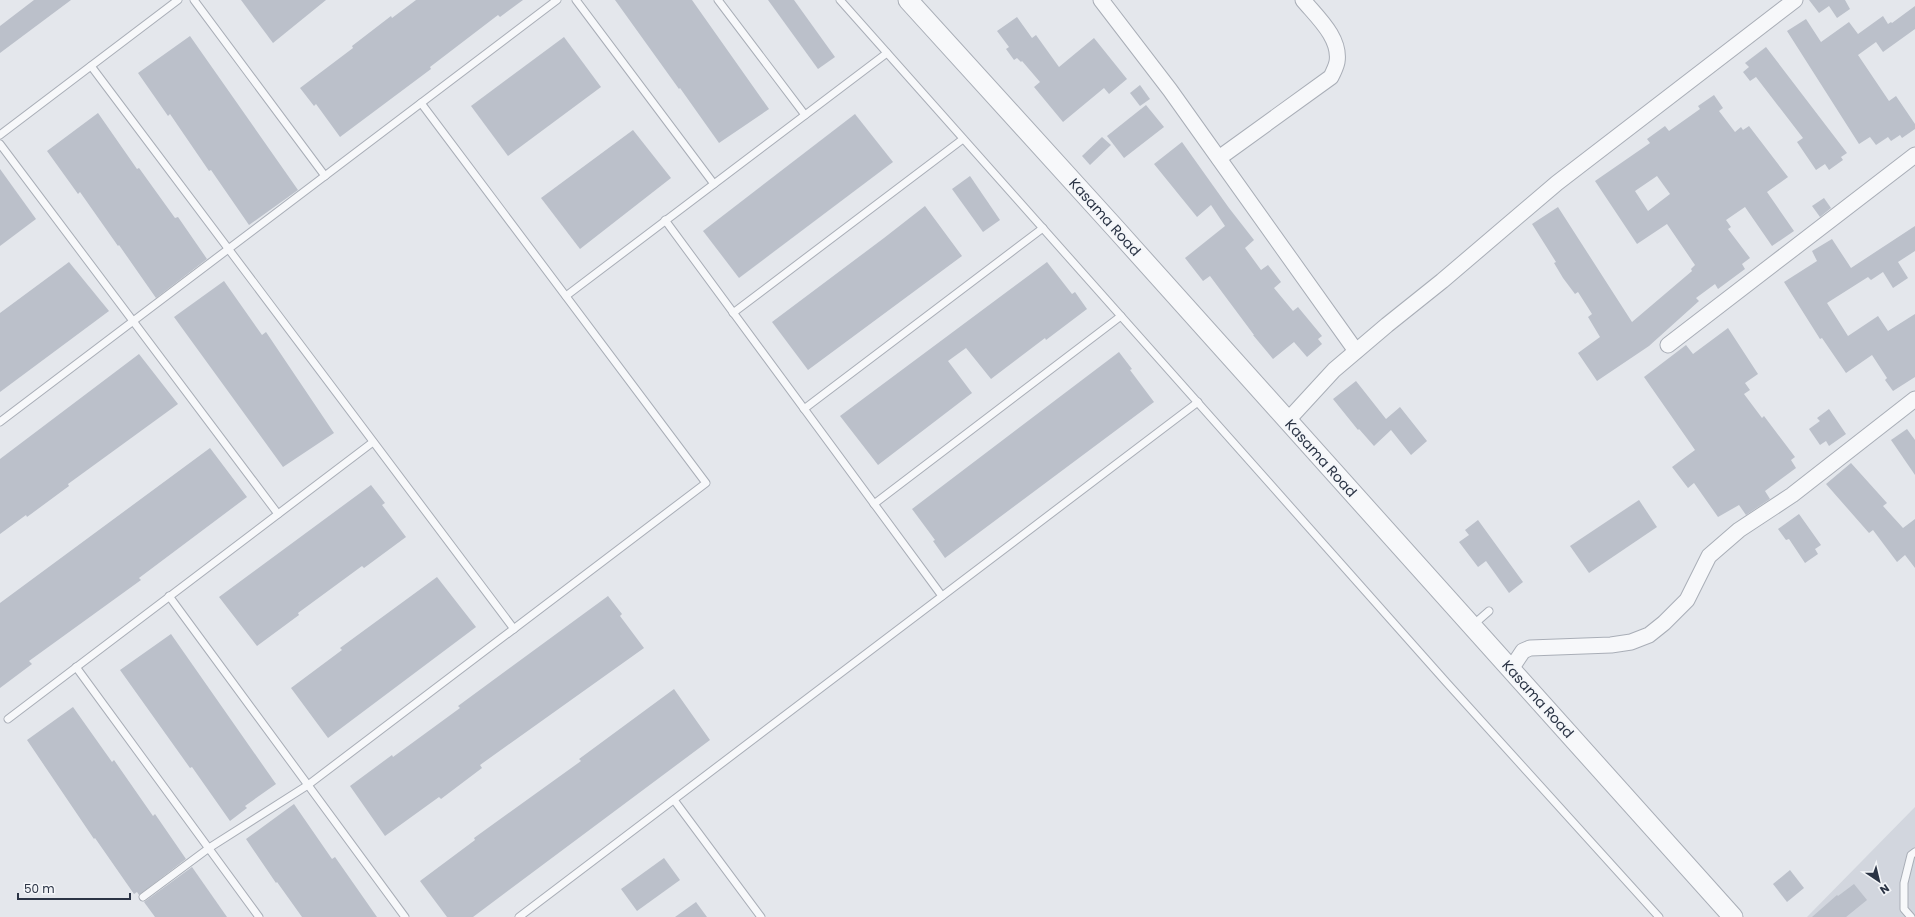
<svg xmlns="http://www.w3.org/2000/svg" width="1915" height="917" font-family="Poppins,sans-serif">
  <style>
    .built { fill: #d2d6de }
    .building { fill: #bbc0ca; fill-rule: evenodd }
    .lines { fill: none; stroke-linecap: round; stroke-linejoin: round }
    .service-casing { stroke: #a9aeb7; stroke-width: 9 }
    .minor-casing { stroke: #a9aeb7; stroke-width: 17 }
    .tertiary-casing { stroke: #a9aeb7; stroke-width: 21 }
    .service { stroke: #f7f8fa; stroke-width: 7 }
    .minor { stroke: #f7f8fa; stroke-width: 15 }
    .tertiary { stroke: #f7f8fa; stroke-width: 19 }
    .labels { text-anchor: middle; stroke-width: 4; stroke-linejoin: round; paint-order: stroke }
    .street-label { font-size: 14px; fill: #2b3445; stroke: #f4f6f9 }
  </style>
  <rect width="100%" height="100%" fill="#e4e7ec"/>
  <path class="built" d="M1915,807v110h-108z"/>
  <g class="building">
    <path d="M34,0h37l-71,53v-27z"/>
    <path d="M241,0h85l-53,43z"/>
    <path d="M416,0h107l-23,17 -2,-2 -68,52 1,2 -91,68 -24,-33 -2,2 -14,-18 53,-40 -1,-2 39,-30 1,2z"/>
    <path d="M615,0h77l77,109 -50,34 -39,-55 -1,1z"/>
    <path d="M768,0h26l41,57 -17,12z"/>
    <path d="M1809,0h36l5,9 -13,9 -8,-12 -10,7z"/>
    <path d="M1915,6v23l-32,23 -7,-10 -18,13 31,46 7,-5 19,28v5l-13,9 -2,-3 -9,6 -3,-4 -12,8 -6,-8 -11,7 -72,-113 19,-12 15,23 28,-20 9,12 25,-18 5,8 3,-2 1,1z"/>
    <path d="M1017,17l15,21 4,-3 23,32 35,-29 33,41 -18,15 -5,-6 -41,34 -29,-35 6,-5 -18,-21 -1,1 -4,-4 -3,2 -8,-11 3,-2 -12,-16z"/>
    <path d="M190,36l108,154 -49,35 -38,-55 -2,1 -39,-57 -2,2 -30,-43z"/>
    <path d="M564,37l37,50 -93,69 -37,-50z"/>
    <path d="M1766,47l81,106 -6,4 2,3 -14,10 -4,-6 -9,6 -19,-28 6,-4 -47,-61 -6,4 -7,-9 6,-5 -4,-4z"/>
    <path d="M1140,85l10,14 -10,7 -10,-13z"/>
    <path d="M1714,95l9,13 -4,3 16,21 6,-5 2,3 6,-4 39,51 -21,15 27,39 -22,15 -27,-39 -19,13 5,7 -3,2 22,29 -8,6 3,5 -27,20 -3,-5 -19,14 3,3 -50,45 -52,35 -19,-28 22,-16 -12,-20 4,-3 -14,-22 -3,2 -12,-16 -9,-15 2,-1 -24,-38 26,-17 74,115 60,-51 -1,-2 4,-4 -28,-41 -30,20 -42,-63 55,-38 -3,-4 18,-13 4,5 31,-22 -2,-3zM1657,176l13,18 -22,17 -13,-20z"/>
    <path d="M1146,105l18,22 -40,31 -17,-22z"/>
    <path d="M98,113l39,56 2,-1 36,50 3,-1 29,42 -51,39 -37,-53 -1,1 -38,-54 -2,2 -31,-43z"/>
    <path d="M855,114l38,48 -154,116 -36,-47z"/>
    <path d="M633,130l38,48 -91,71 -39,-51z"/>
    <path d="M1102,137l9,8 -21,20 -8,-9z"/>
    <path d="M1182,142l47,66 25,32 -9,8 16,22 7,-5 13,17 -7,6 19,23 5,-4 24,29 -4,3 4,5 -15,13 -13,-15 -21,17 -20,-24h1l-44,-59 -7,5 -18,-23 40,-32 -14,-21 -14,12 -43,-53z"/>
    <path d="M0,169l36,50 -36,27z"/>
    <path d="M970,176l30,44 -17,12 -31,-43z"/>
    <path d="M1824,198l7,10 -11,9 -8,-11z"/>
    <path d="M925,206l37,50 -154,114 -36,-48 112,-84z"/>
    <path d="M1915,226v25l-17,11 10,16 -15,10 -10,-16 -12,8 -3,-3 -41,26 21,33 30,-20 10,15 27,-17v63l-22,14 -8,-11 2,-2 -15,-23 -26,18 -24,-35 -2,1 -36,-57 33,-21 -5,-10 20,-12 19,29z"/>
    <path d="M69,262l40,49 -109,81v-79z"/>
    <path d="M1047,262l25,32 3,-2 12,17 -41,31 -1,-2 -54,41 -25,-31 -18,13 24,32 -94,72 -38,-49z"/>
    <path d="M224,281l38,54 4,-3 68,101 -51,34 -109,-150z"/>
    <path d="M1728,328l30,46 -13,9 5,7 -6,4 18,24 2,-2 31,41 -4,3 5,8 -31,23 5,8 -24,16 -7,-10 -21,12 -24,-34 -6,5 -16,-21 23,-17 -51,-73 42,-32 7,9z"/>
    <path d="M1119,352l13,17 -2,1 24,32 -209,156 -12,-17 2,-1 -23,-31z"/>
    <path d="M139,354l39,50 -110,80 1,2 -42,31 -1,-2 -26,19v-75z"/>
    <path d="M1356,381l30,38 14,-12 27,34 -16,14 -20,-25 -17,16 -15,-17 -1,1 -25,-31z"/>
    <path d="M1829,409l17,25 -17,12 -3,-5 -6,4 -11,-16 11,-8 -3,-3z"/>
    <path d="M1907,429l8,11v35l-24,-35z"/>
    <path d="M210,448l37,49 -108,81 2,2 -112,81 3,3 -32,24v-85z"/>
    <path d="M1851,463l36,40 -4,3 20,22 12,-9v49l-10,-13 -8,7 -24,-32 -4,3 -43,-49z"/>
    <path d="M371,485l14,18 -3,2 24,32 -42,31 -2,-2 -64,47 1,2 -42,31 -38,-49z"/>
    <path d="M1639,500l18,27 -68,46 -19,-27z"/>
    <path d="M1799,514l22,31 -6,4 3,5 -13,9 -16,-24 -3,1 -8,-11z"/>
    <path d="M1478,520l45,62 -14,11 -23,-32 -8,6 -19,-25 10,-7 -4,-5z"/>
    <path d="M437,577l39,50 -148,111 -37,-50 51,-38 -2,-2z"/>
    <path d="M608,596l14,18 -2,2 24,32 -164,117 2,3 -41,31 -2,-2 -54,39 -35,-50 42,-31 1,2 67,-49 -2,-2z"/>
    <path d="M171,634l105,150 -31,22 2,2 -17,13 -38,-54 -2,1 -70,-98z"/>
    <path d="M674,689l36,51 -237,177h-26l-27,-36 55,-41 -1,-2 107,-77 -2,-2z"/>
    <path d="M73,707l39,55 2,-2 39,56 2,-2 31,45 -47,36 -2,-3 -3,2 -39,-56 -1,1 -67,-99z"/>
    <path d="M294,804l38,55 3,-2 42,60h-75l-25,-35 -1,1 -30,-44z"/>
    <path d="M664,858l16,22 -43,31 -16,-22z"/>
    <path d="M192,867l35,50h-72l-11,-15z"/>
    <path d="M1790,870l14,18 -17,14 -14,-18z"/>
    <path d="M1854,884l13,16 -21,17h-34l25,-22 1,1z"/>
    <path d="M696,902l11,15h-32z"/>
  </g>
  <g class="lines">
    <defs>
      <g id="service">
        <path d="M194,0l131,176"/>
        <path d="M576,0l138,184"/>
        <path d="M718,0l87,115"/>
        <path d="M840,0l607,683 212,234"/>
        <path d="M91,66l423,563"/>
        <path d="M0,135l178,-135"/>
        <path d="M0,144l278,370"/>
        <path d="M665,220l277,376"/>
        <path d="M566,296l321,-243"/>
        <path d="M733,313l230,-174"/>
        <path d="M804,409l239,-181"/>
        <path d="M0,422l557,-422"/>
        <path d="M874,504l247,-188"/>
        <path d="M169,596l236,321"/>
        <path d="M1473,625l16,-14"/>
        <path d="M76,667l183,250"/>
        <path d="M8,719l365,-277"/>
        <path d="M674,800l87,117"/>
        <path d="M143,897l66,-49 99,-63 398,-302 -285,-380"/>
        <path d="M519,917l679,-515"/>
        <path d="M1911,917l-7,-8v-26l7,-28 4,-3"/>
      </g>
      <g id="minor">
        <path d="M1101,0l69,90 186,261"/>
        <path d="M1219,158l112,-81c2,-4 5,-10 6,-15 4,-24 -20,-45 -34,-62"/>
        <path d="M1668,345l247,-190"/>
        <path d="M1288,420l46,-50 53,-45 55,-44 115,-98 238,-183"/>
        <path d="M1511,669l12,-18 7,-3 81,-3 20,-3 18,-7 15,-12 23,-23 22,-44 30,-26 53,-35 123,-96"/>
      </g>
      <path id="tertiary" d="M908,0l207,228 618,689"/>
    </defs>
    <use href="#service" class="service-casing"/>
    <use href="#minor" class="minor-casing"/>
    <use href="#tertiary" class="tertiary-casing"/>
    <use href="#service" class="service"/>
    <use href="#minor" class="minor"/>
    <use href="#tertiary" class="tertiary"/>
  </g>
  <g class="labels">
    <g class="street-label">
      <text transform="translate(1105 217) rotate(48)" y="5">Kasama Road</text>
      <text transform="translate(1321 458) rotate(48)" y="5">Kasama Road</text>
      <text transform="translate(1538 699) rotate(48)" y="5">Kasama Road</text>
    </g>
  </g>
  <g transform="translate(1879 881) rotate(145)" stroke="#f4f6f9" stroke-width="3" paint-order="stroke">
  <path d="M0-3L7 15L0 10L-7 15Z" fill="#2b3445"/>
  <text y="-6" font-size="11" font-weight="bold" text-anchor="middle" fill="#2b3445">N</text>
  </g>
  <path d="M18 893v6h112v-6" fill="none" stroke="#2b3445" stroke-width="2"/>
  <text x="24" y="893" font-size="12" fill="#2b3445" stroke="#f4f6f9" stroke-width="3" paint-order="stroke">50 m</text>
</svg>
